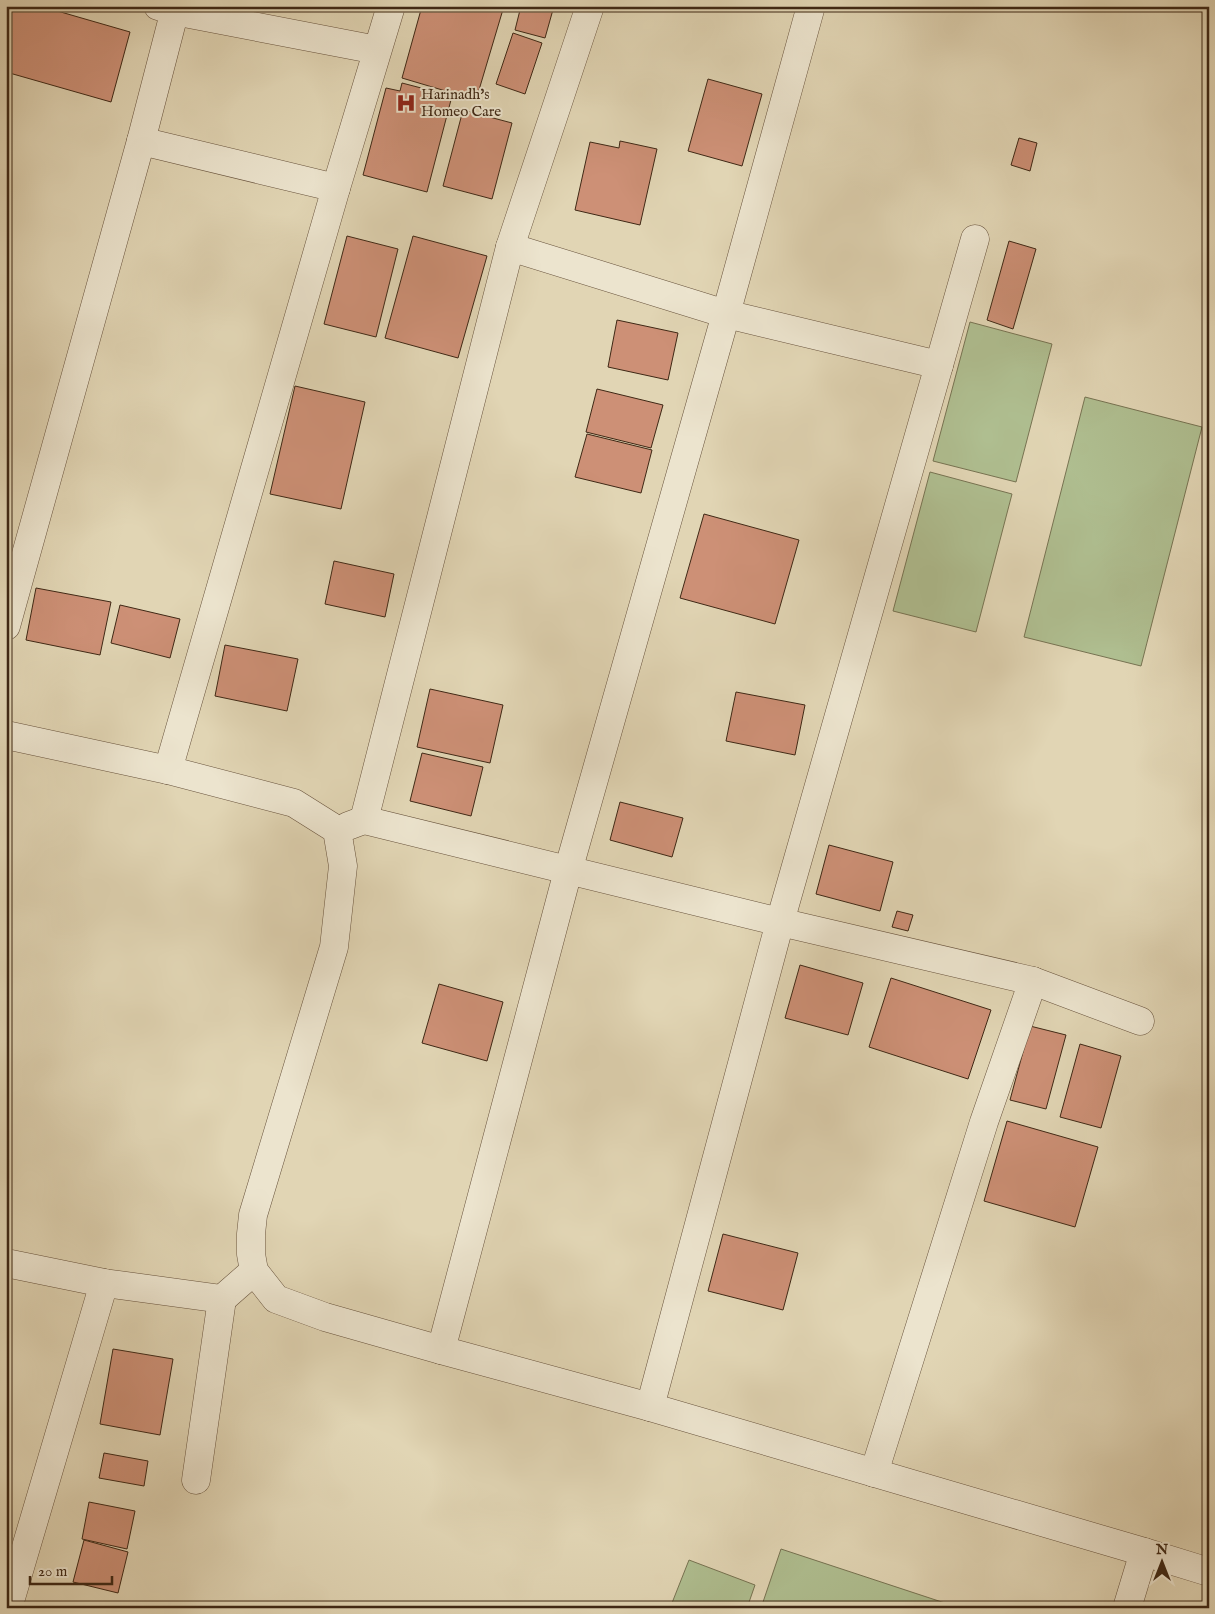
<svg xmlns="http://www.w3.org/2000/svg" width="1215" height="1614" font-family="'IM FELL English',serif">
  <style>
    .green { fill: #afbe90; stroke: #777352 }
    .building { fill: #cd9076; stroke: #3f2815 }
    .lines { fill: none; stroke-linecap: round; stroke-linejoin: round }
    .minor-casing { stroke: #68533d; stroke-width: 29 }
    .minor { stroke: #ece4ce; stroke-width: 28 }
    .labels { text-anchor: middle; stroke-width: 4; stroke-linejoin: round; paint-order: stroke }
    .poi-label { font-size: 15px; fill: #3f2815; stroke: #ece4ce; text-anchor: start }
  </style>
  <rect width="100%" height="100%" fill="#e1d5b4"/>
  <filter id="stains"><feTurbulence type="fractalNoise" baseFrequency=".004" numOctaves="4"/><feColorMatrix values="0 0 0 0 .2 0 0 0 0 .09 0 0 0 0 .02 0 0 0 .5 -.17"/></filter>
  <radialGradient id="worn" r=".72"><stop offset=".6" stop-color="#630" stop-opacity="0"/><stop offset="1" stop-color="#630" stop-opacity=".3"/></radialGradient>
  <g class="green">
    <path d="M970,322l82,22 -36,138 -83,-21z"/>
    <path d="M1085,397l117,30 -61,239 -117,-29z"/>
    <path d="M930,472l82,22 -36,138 -83,-21z"/>
    <path d="M781,1549l179,59h-199z"/>
    <path d="M689,1560l66,25 -8,23h-77z"/>
  </g>
  <g class="building">
    <path d="M6,6h34l90,26 -19,70 -105,-30z"/>
    <path d="M422,6h82l-28,94 -74,-22z"/>
    <path d="M521,6h33l-9,32 -30,-8z"/>
    <path d="M513,33l29,10 -17,51 -29,-10z"/>
    <path d="M708,79l54,15 -20,72 -54,-15z"/>
    <path d="M402,83l50,13 -25,96 -64,-17 23,-87 14,3z"/>
    <path d="M463,110l49,13 -20,76 -49,-13z"/>
    <path d="M1019,138l18,5 -7,28 -19,-6z"/>
    <path d="M620,141l37,8 -17,76 -65,-15 15,-68 29,6z"/>
    <path d="M347,236l51,13 -22,88 -52,-13z"/>
    <path d="M413,236l74,20 -29,102 -73,-20z"/>
    <path d="M1009,241l27,8 -23,80 -26,-9z"/>
    <path d="M617,320l61,13 -10,47 -60,-13z"/>
    <path d="M295,386l70,16 -24,107 -71,-15z"/>
    <path d="M597,389l66,16 -12,43 -65,-16z"/>
    <path d="M587,434l65,16 -11,43 -66,-16z"/>
    <path d="M704,514l95,26 -24,84 -95,-26z"/>
    <path d="M334,561l60,13 -9,43 -60,-13z"/>
    <path d="M36,588l75,14 -11,53 -74,-15z"/>
    <path d="M120,605l60,14 -10,39 -59,-15z"/>
    <path d="M225,645l73,14 -11,52 -72,-15z"/>
    <path d="M430,689l73,16 -13,58 -73,-16z"/>
    <path d="M736,692l69,13 -10,50 -69,-14z"/>
    <path d="M422,753l61,14 -12,49 -61,-15z"/>
    <path d="M620,802l63,16 -11,39 -62,-17z"/>
    <path d="M829,845l64,17 -13,49 -64,-17z"/>
    <path d="M897,911l16,4 -5,16 -16,-4z"/>
    <path d="M800,965l63,18 -15,52 -63,-17z"/>
    <path d="M891,978l100,32 -23,69 -99,-32z"/>
    <path d="M439,984l64,18 -16,59 -65,-18z"/>
    <path d="M1030,1026l36,9 -20,74 -36,-9z"/>
    <path d="M1080,1044l41,12 -20,72 -41,-11z"/>
    <path d="M1007,1121l91,26 -23,80 -91,-26z"/>
    <path d="M723,1234l75,19 -15,57 -75,-19z"/>
    <path d="M113,1349l60,10 -13,76 -60,-11z"/>
    <path d="M104,1453l44,8 -4,25 -45,-8z"/>
    <path d="M89,1502l46,9 -8,38 -45,-10z"/>
    <path d="M84,1540l44,12 -10,41 -45,-11z"/>
  </g>
  <g class="lines">
    <defs>
      <g id="minor">
        <path d="M158,6l16,5 203,39"/>
        <path d="M141,141l195,47"/>
        <path d="M510,247l216,67 213,51"/>
        <path d="M6,626l135,-485 35,-135"/>
        <path d="M6,735l162,35 126,33 43,27 6,36 -9,81 -81,268 -2,19v20l3,17 22,28 49,18 116,33 209,57 494,145 65,20"/>
        <path d="M168,770l168,-582 55,-182"/>
        <path d="M364,820l146,-573 80,-241"/>
        <path d="M348,826l16,-6 416,102 253,59 107,40"/>
        <path d="M6,1263l98,20 118,16 32,-28"/>
        <path d="M441,1350l127,-479 158,-557 85,-308"/>
        <path d="M650,1407l130,-485 195,-683"/>
        <path d="M874,1473l110,-351 49,-141"/>
        <path d="M196,1480l26,-181"/>
        <path d="M8,1608l96,-325"/>
        <path d="M1127,1608l17,-56"/>
      </g>
    </defs>
    <use href="#minor" class="minor-casing"/>
    <use href="#minor" class="minor"/>
  </g>
  <defs>
    <symbol id="hospital-bare" viewBox="-9 -9 18 18"><path d="M-5-5h3v3.5h4V-5h3V5h-3V1.5h-4V5h-3Z" fill="#8f2418" stroke="#ece4ce" stroke-width="2.5" paint-order="stroke"/></symbol>
  </defs>
  <g fill-rule="evenodd">
    <use href="#hospital-bare" x="392" y="89" width="28" height="28"/>
  </g>
  <g class="labels">
    <g class="poi-label">
      <text x="421" y="99">Harinadh's<tspan x="421" dy="17">Homeo Care</tspan></text>
    </g>
  </g>
  <rect width="1215" height="1614" fill="none" stroke="#e1d5b4" stroke-width="25"/>
  <rect x="8" y="8" width="1200" height="1599" fill="none" stroke="#3f2815" stroke-width="2.5"/>
  <rect x="12" y="12" width="1190" height="1589" fill="none" stroke="#3f2815"/>
  <g transform="translate(1162 1562)" stroke="#ece4ce" stroke-width="4" paint-order="stroke">
  <path d="M0-4L9 19L0 12L-9 19Z" fill="#3f2815"/>
  <text y="-8" font-size="14" font-weight="bold" text-anchor="middle" fill="#3f2815">N</text>
  </g>
  <path d="M30 1576v8h82v-8" fill="none" stroke="#3f2815" stroke-width="2.5"/>
  <text x="38" y="1576" font-size="15" fill="#3f2815" stroke="#ece4ce" stroke-width="4" paint-order="stroke">20 m</text>
  <rect width="100%" height="100%" filter="url(#stains)"/>
  <rect width="100%" height="100%" fill="url(#worn)"/>
</svg>
